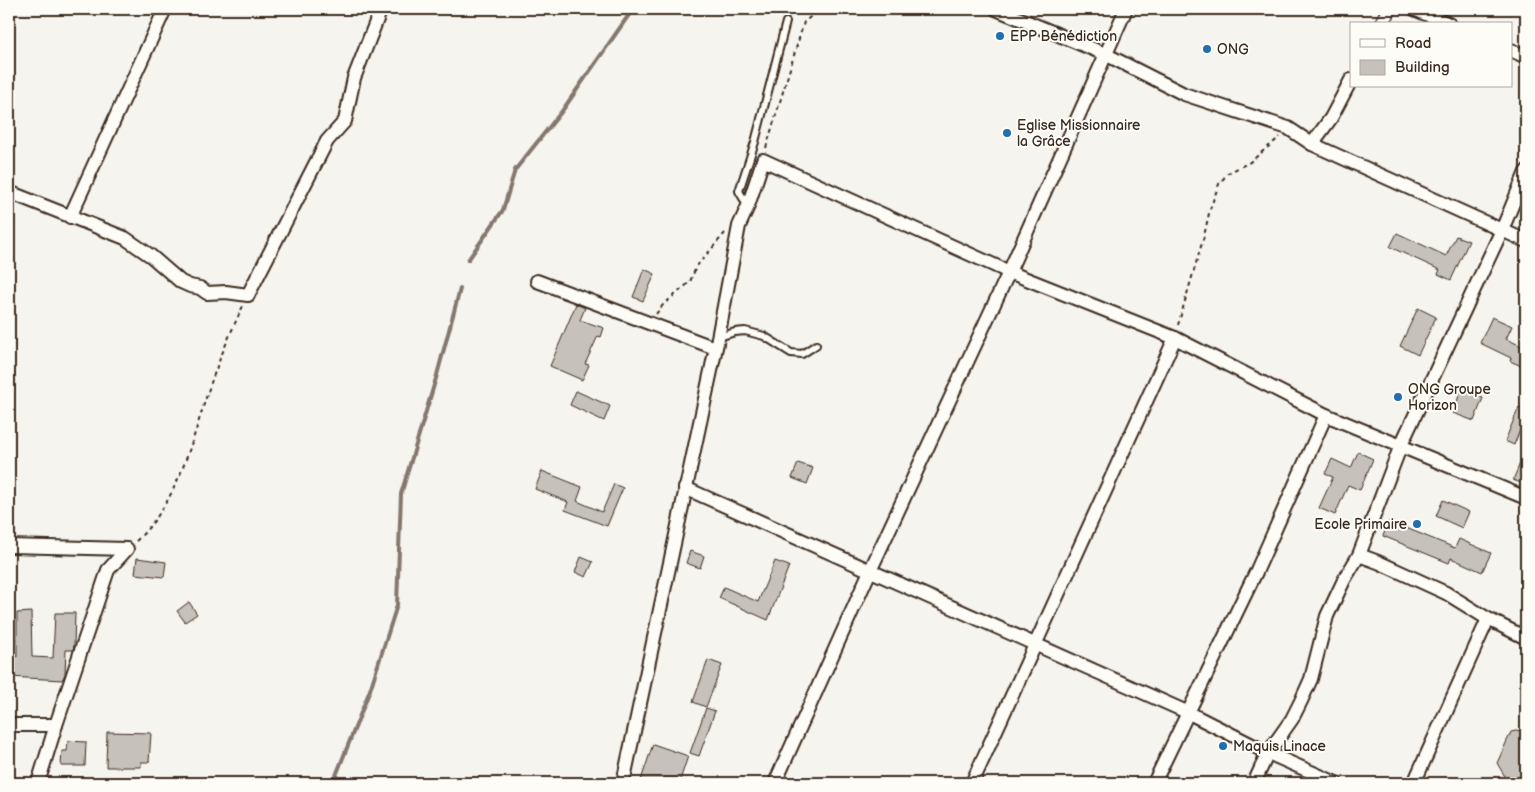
<svg xmlns="http://www.w3.org/2000/svg" width="1535" height="792" font-family="'Balsamiq Sans',sans-serif">
  <style>
    .lines { fill: none; stroke-linecap: round; stroke-linejoin: round }
    .stream { stroke: #84786e; stroke-width: 4 }
    .building { fill: #c7c1bb; stroke: #3b2a1e }
    .lane-casing { stroke: #3b2a1e; stroke-width: 10 }
    .street-casing { stroke: #3b2a1e; stroke-width: 16 }
    .path { stroke: #3b2a1e; stroke-width: 2; stroke-dasharray: 4 4; stroke-linecap: butt }
    .lane { stroke: #fdfcf7; stroke-width: 6 }
    .street { stroke: #fdfcf7; stroke-width: 12 }
    .poi-dot { fill: #1f6fb2; stroke: #fdfcf7; stroke-width: 2 }
    .labels { text-anchor: middle; stroke-width: 4; stroke-linejoin: round; paint-order: stroke }
    .poi-label { font-size: 14px; fill: #3b2a1e; stroke: #fdfcf7; text-anchor: start }
  </style>
  <rect width="100%" height="100%" fill="#f5f4ee"/>
  <filter id="ink" filterUnits="userSpaceOnUse"><feTurbulence type="fractalNoise" baseFrequency=".02" numOctaves="2"/><feDisplacementMap in="SourceGraphic" scale="10" xChannelSelector="R" yChannelSelector="G"/><feConvolveMatrix kernelMatrix="1 2 1 2 8 2 1 2 1" color-interpolation-filters="sRGB"/></filter>
  <g filter="url(#ink)">
    <g class="lines">
      <g class="stream">
        <path d="M468,260l35,-50 12,-40 47,-59 71,-102"/>
        <path d="M333,783l37,-93 27,-85 4,-111 36,-119 23,-86"/>
      </g>
    </g>
    <g class="building">
      <path d="M1397,233l49,23 10,-20 13,5 -18,39 -13,-6 2,-4 -50,-23z"/>
      <path d="M644,269l11,5 -12,27 -10,-4z"/>
      <path d="M576,304l9,4 -5,12 24,8 -3,9 -3,-1 -13,28 4,1 -7,15 -32,-14z"/>
      <path d="M1418,308l18,9 -18,38 -18,-9z"/>
      <path d="M1492,317l20,9 -6,13 20,9v20l-16,-7 1,-3 -31,-15z"/>
      <path d="M1461,390l22,8 -9,23 -21,-8z"/>
      <path d="M576,391l34,15 -6,15 -34,-16z"/>
      <path d="M1519,407l7,3v5l-12,30 -9,-4z"/>
      <path d="M1526,449v36l-13,-5z"/>
      <path d="M1358,452l15,7 -13,31 -12,-5 -13,30 -16,-7 14,-31 -8,-3 7,-15 19,9z"/>
      <path d="M798,463l15,5 -6,16 -15,-6z"/>
      <path d="M542,471l40,16 -5,14 25,11 12,-28 9,4 -16,38 -42,-16 3,-8 -33,-13z"/>
      <path d="M1443,500l26,12 -7,16 -26,-12z"/>
      <path d="M1389,521l66,27 4,-9 32,14 -9,19 -31,-14 -2,5 -66,-27z"/>
      <path d="M690,551l14,5 -4,12 -14,-5z"/>
      <path d="M581,557l12,5 -7,15 -11,-5z"/>
      <path d="M137,558l29,4 -2,15 -29,-3z"/>
      <path d="M775,561l14,5 -21,54 -49,-22 5,-11 34,15z"/>
      <path d="M189,602l8,12 -12,8 -8,-11z"/>
      <path d="M31,612l1,45 21,1 2,-45h20l-1,32 -1,5h-7l-1,24 -3,6 -53,-3v-20h8v-44z"/>
      <path d="M708,660l14,5 -16,42 -13,-5z"/>
      <path d="M706,708l9,3 -16,45 -9,-3z"/>
      <path d="M1526,729v54h-12l-7,-3 -10,-17 14,-31z"/>
      <path d="M107,732l44,1 -2,29h-8v5h-35z"/>
      <path d="M68,741l18,1 -1,24h-24l1,-15h5z"/>
      <path d="M653,744l35,12 -9,27h-28l-10,-3z"/>
    </g>
    <g class="lines">
      <defs>
        <g id="lane">
          <path d="M747,205l-8,-14 16,-49 31,-120"/>
          <path d="M719,337l16,-5 10,-1 19,5 27,17 11,1 14,-9"/>
        </g>
        <g id="street">
          <path d="M996,9l109,45 79,40 104,34 24,16 214,97"/>
          <path d="M1414,9l35,15"/>
          <path d="M1381,24l9,-15"/>
          <path d="M1511,50l15,7"/>
          <path d="M1312,144l19,-26 20,-38"/>
          <path d="M9,192l116,46 26,18 30,26 9,4 10,2 7,5 19,-1 22,3 79,-154 18,-20 9,-43 27,-69"/>
          <path d="M70,217l95,-208"/>
          <path d="M537,281l178,67"/>
          <path d="M685,488l504,225 79,40 68,30"/>
          <path d="M9,546l118,3 -19,21 -52,155 -18,58"/>
          <path d="M1359,555l19,7 68,31 42,26 38,19"/>
          <path d="M9,725h47"/>
          <path d="M623,783l95,-445 21,-112 9,-20 15,-46 246,112 166,66 151,77 200,83"/>
          <path d="M775,783l95,-212 139,-299 117,-263"/>
          <path d="M972,783l203,-445"/>
          <path d="M1154,783l103,-213 69,-155"/>
          <path d="M1254,783l14,-30 24,-34 9,-18 10,-22 16,-63 17,-36 15,-25 42,-110 101,-215 24,-58"/>
          <path d="M1414,783l74,-164"/>
        </g>
      </defs>
      <use href="#lane" class="lane-casing"/>
      <use href="#street" class="street-casing"/>
      <g class="path">
        <path d="M766,148l38,-126 16,-13"/>
        <path d="M656,314l7,-9 27,-23 6,-15 29,-34"/>
        <path d="M1178,325l26,-89 6,-27 9,-25 9,-11 22,-11 30,-25"/>
        <path d="M136,541c46,-43 57,-108 77,-164 9,-24 19,-48 30,-71"/>
      </g>
      <use href="#lane" class="lane"/>
      <use href="#street" class="street"/>
    </g>
  </g>
  <g class="poi-dot">
    <circle cx="1000" cy="36" r="5"/>
    <circle cx="1207" cy="49" r="5"/>
    <circle cx="1007" cy="133" r="5"/>
    <circle cx="1398" cy="397" r="5"/>
    <circle cx="1417" cy="524" r="5"/>
    <circle cx="1223" cy="746" r="5"/>
  </g>
  <g class="labels">
    <g class="poi-label">
      <text x="1010" y="41">EPP Bénédiction</text>
      <text x="1217" y="54">ONG</text>
      <text x="1017" y="130">Eglise Missionnaire<tspan x="1017" dy="16">la Grâce</tspan></text>
      <text x="1408" y="394">ONG Groupe<tspan x="1408" dy="16">Horizon</tspan></text>
      <text x="1407" y="529" text-anchor="end">Ecole Primaire</text>
      <text x="1233" y="751">Maquis Linace</text>
    </g>
  </g>
  <rect width="1535" height="792" fill="none" stroke="#fdfcf7" stroke-width="30"/>
  <rect x="15" y="15" width="1505" height="762" fill="none" stroke="#3b2a1e" stroke-width="2" filter="url(#ink)"/>
  <rect x="1350" y="22" width="162" height="65" fill="#fdfcf7" stroke="#afa8a0"/>
  <rect x="1360" y="39" width="25" height="8" fill="#fdfcf7" stroke="#afa8a0"/>
  <text x="1395" y="48" font-size="15" fill="#3b2a1e">Road</text>
  <rect x="1360" y="60" width="25" height="15" fill="#c7c1bb" stroke="#afa8a0"/>
  <text x="1395" y="72" font-size="15" fill="#3b2a1e">Building</text>
</svg>
